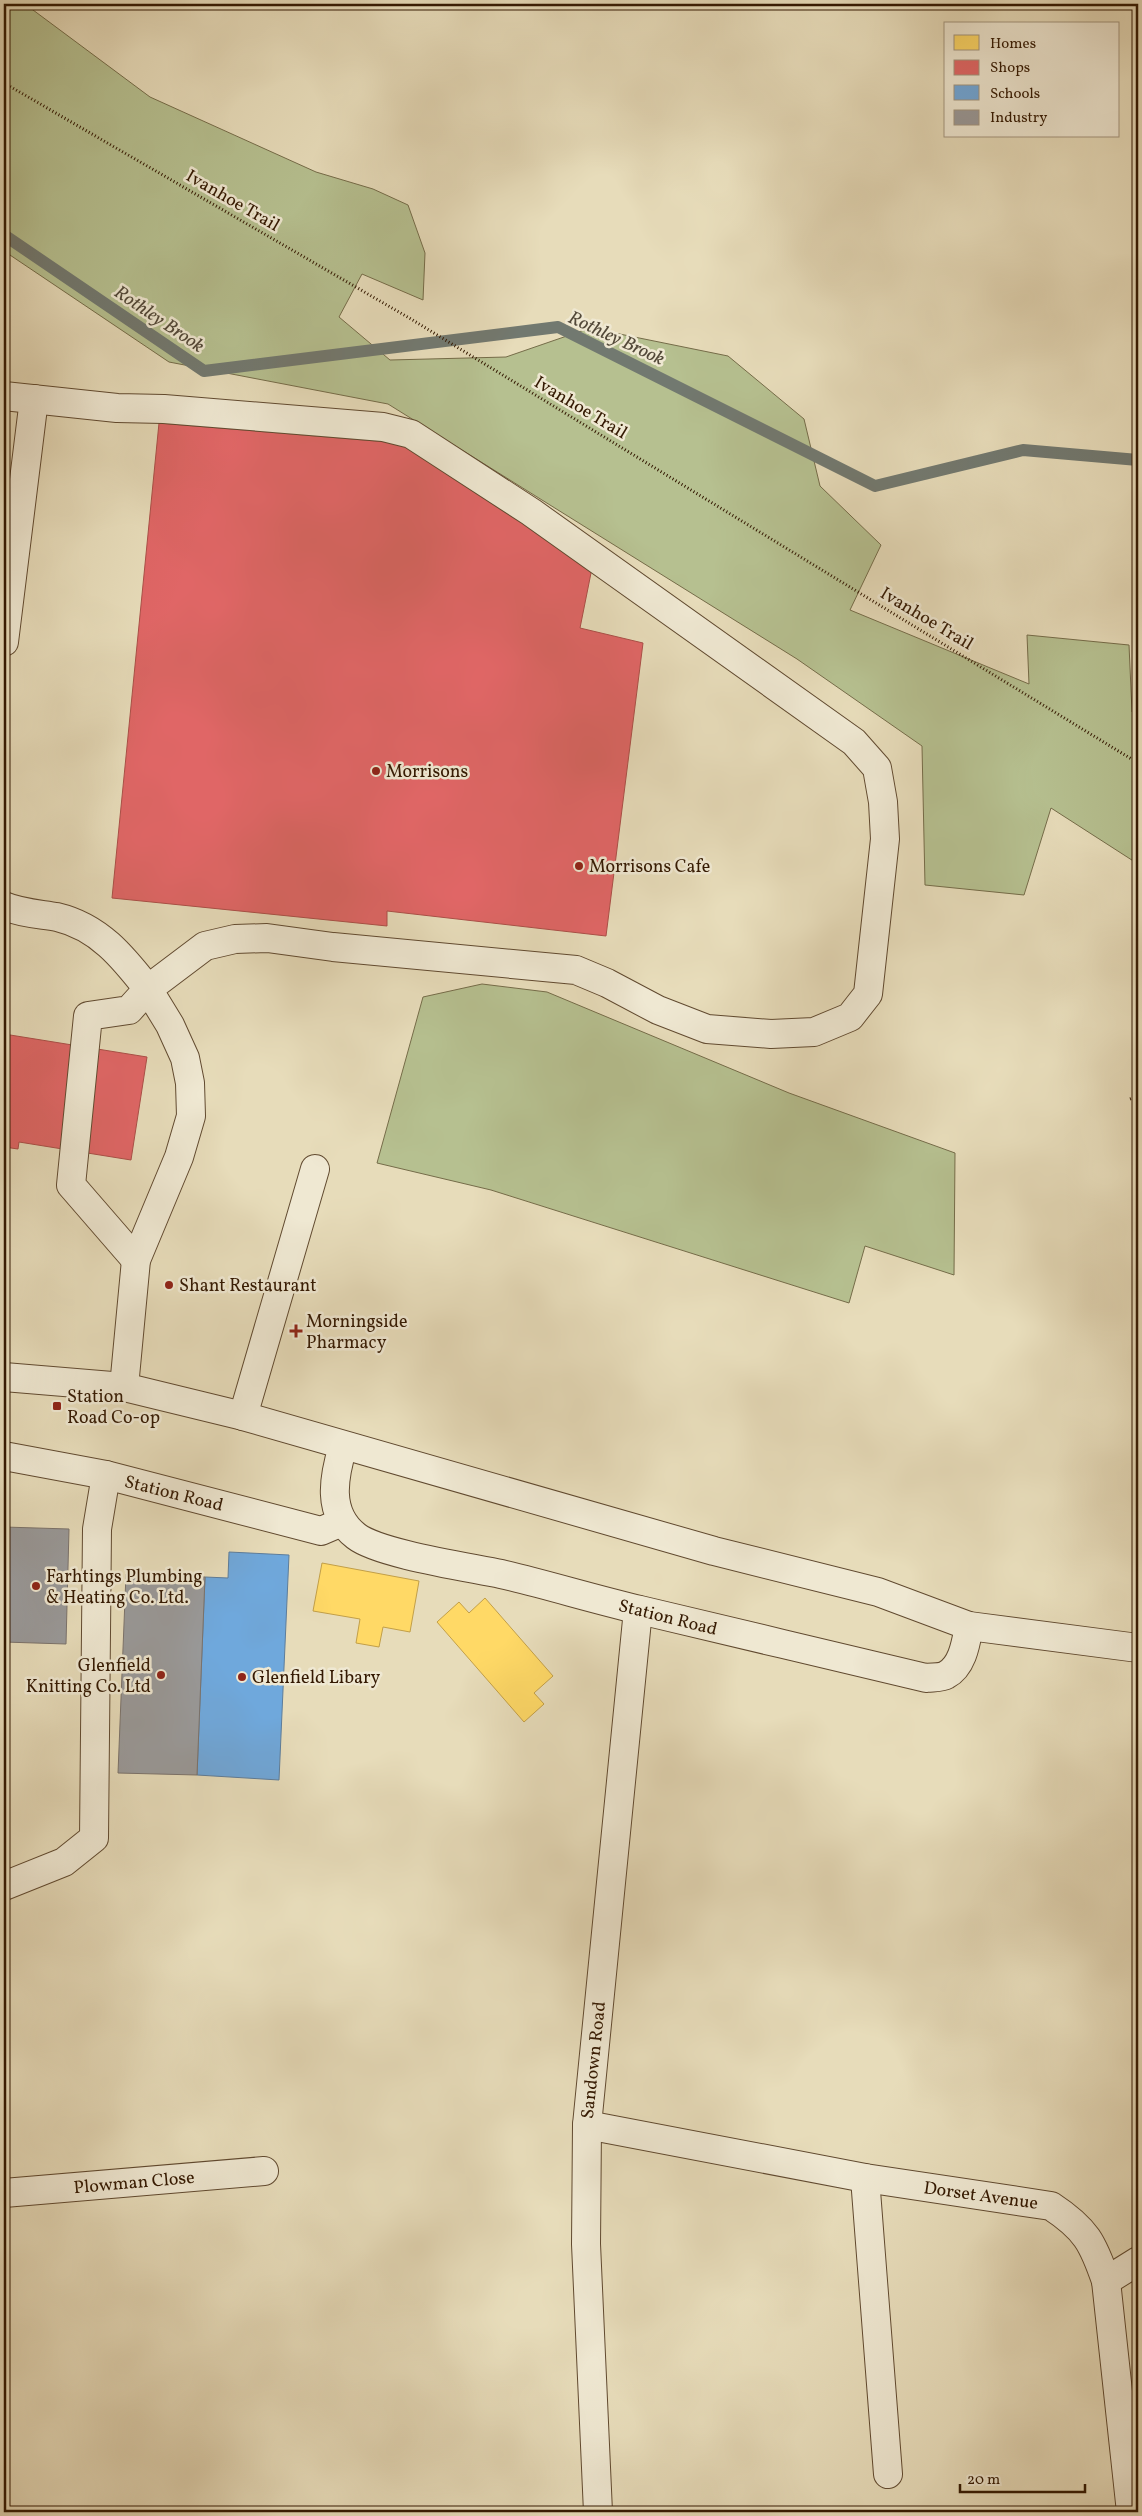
<svg xmlns="http://www.w3.org/2000/svg" width="1142" height="2516" font-family="Vollkorn,serif">
  <style>
    .green { fill: #b6c090; stroke: #756c49 }
    .homes { fill: #ffd966; stroke: #c29f48 }
    .shops { fill: #e06666; stroke: #ac4f48 }
    .schools { fill: #6fa8dc; stroke: #5d7d9b }
    .industry { fill: #999; stroke: #7b736c }
    .lines { fill: none; stroke-linecap: round; stroke-linejoin: round }
    .stream { stroke: #727970; stroke-width: 12 }
    .minor-casing { stroke: #614a30; stroke-width: 30 }
    .path { stroke: #341902; stroke-width: 3; stroke-dasharray: 1 2.5; stroke-linecap: butt }
    .minor { stroke: #efe8d2; stroke-width: 28 }
    .poi-dot { fill: #8f2418; stroke: #efe8d2; stroke-width: 2 }
    .labels { text-anchor: middle; stroke-width: 5; stroke-linejoin: round; paint-order: stroke }
    .street-label { font-size: 18px; fill: #341902; stroke: #efe8d2 }
    .poi-label { font-size: 18px; fill: #341902; stroke: #efe8d2; text-anchor: start }
    .water-label { font-size: 19px; font-style: italic; fill: #534939; stroke: #efe8d2 }
  </style>
  <rect width="100%" height="100%" fill="#e7dcba"/>
  <filter id="stains"><feTurbulence type="fractalNoise" baseFrequency=".004" numOctaves="4"/><feColorMatrix values="0 0 0 0 .2 0 0 0 0 .09 0 0 0 0 .02 0 0 0 .5 -.17"/></filter>
  <radialGradient id="worn" r=".72"><stop offset=".6" stop-color="#630" stop-opacity="0"/><stop offset="1" stop-color="#630" stop-opacity=".3"/></radialGradient>
  <g class="green">
    <path d="M4,4h21l125,93 166,75 57,17 35,16 17,48 -2,47 -61,-26 -23,43 51,43 116,-3 84,-29 138,28 76,63 16,67 61,59 -31,65 179,74 -2,-49 102,10 3,67 6,5v147l-87,-56 -27,87 -99,-10 -3,-139 -125,-87 -409,-255 -219,-42 -165,-111z"/>
    <path d="M482,984l65,8 242,101 166,60 -1,122 -89,-29 -16,57 -358,-113 -114,-27 46,-166z"/>
  </g>
  <g class="homes">
    <path d="M322,1563l97,18 -9,51 -27,-5 -4,20 -23,-4 4,-24 -47,-8z"/>
    <path d="M485,1598l68,78 -19,17 10,11 -20,18 -87,-100 22,-20 10,11z"/>
  </g>
  <g class="shops">
    <path d="M159,423l241,20 192,125 -12,60 63,15 -37,293 -219,-25v15l-275,-28z"/>
    <path d="M4,1034l143,23 -16,103 -112,-18 -1,7 -14,-2z"/>
  </g>
  <path class="schools" d="M229,1552l60,3 -10,225 -82,-5 8,-198 23,1z"/>
  <g class="industry">
    <path d="M4,1527l65,2 -3,115 -62,-2z"/>
    <path d="M126,1574l79,3 -8,198 -79,-2z"/>
  </g>
  <g class="lines">
    <path class="stream" d="M4,235l200,136 354,-44 317,159 148,-36 115,10"/>
    <defs>
      <g id="minor">
        <path d="M4,396l113,12 47,1 219,18 28,7 120,78 323,230 23,26 6,34 2,37 -17,155 -18,23 -36,15 -43,2 -64,-5 -49,-19 -51,-27 -31,-13 -243,-23 -66,-9 -32,1 -30,7 -57,43 22,36 15,33 5,25 1,33 -12,41 -43,103 -12,127"/>
        <path d="M4,642l30,-243"/>
        <path d="M4,906c16,7 35,8 53,11 42,10 66,40 91,72l-19,21 -41,6 -17,169 65,75"/>
        <path d="M4,1377l120,10 119,29 471,135 164,41 91,34 169,22"/>
        <path d="M243,1416l72,-247"/>
        <path d="M343,1446c-9,30 -17,67 13,90 23,18 112,31 145,38 47,11 92,25 139,36 95,23 191,45 286,68 6,-1 15,0 20,-3 17,-9 20,-33 23,-49"/>
        <path d="M4,1456l102,19 215,56 21,-9"/>
        <path d="M4,1886l60,-24 30,-24 3,-309 9,-54"/>
        <path d="M587,2125l278,53 186,28c35,23 42,37 55,75l25,231"/>
        <path d="M865,2178l23,296"/>
        <path d="M4,2193l260,-22"/>
        <path d="M1106,2281l32,-20"/>
        <path d="M598,2512l-12,-268 1,-119 51,-515"/>
      </g>
    </defs>
    <use href="#minor" class="minor-casing"/>
    <g class="path">
      <path d="M4,83l407,236 727,444"/>
      <path d="M1130,1099l8,-3"/>
    </g>
    <use href="#minor" class="minor"/>
  </g>
  <g class="poi-dot">
    <circle cx="376" cy="771" r="5"/>
    <circle cx="579" cy="866" r="5"/>
    <circle cx="169" cy="1285" r="5"/>
    <path d="M293.5 1323.5h5v5h5v5h-5v5h-5v-5h-5v-5h5z"/>
    <rect x="52" y="1401" width="10" height="10" rx="2.5"/>
    <circle cx="36" cy="1586" r="5"/>
    <circle cx="161" cy="1675" r="5"/>
    <circle cx="242" cy="1677" r="5"/>
  </g>
  <g class="labels">
    <g class="street-label">
      <text transform="translate(233 200) rotate(30)" y="6">Ivanhoe Trail</text>
      <text transform="translate(581 407) rotate(31)" y="6">Ivanhoe Trail</text>
      <text transform="translate(927 618) rotate(31)" y="6">Ivanhoe Trail</text>
      <text transform="translate(174 1493) rotate(14)" y="6">Station Road</text>
      <text transform="translate(668 1617) rotate(14)" y="6">Station Road</text>
      <text transform="translate(593 2060) rotate(-84)" y="6">Sandown Road</text>
      <text transform="translate(134 2182) rotate(-5)" y="6">Plowman Close</text>
      <text transform="translate(981 2195) rotate(8)" y="6">Dorset Avenue</text>
    </g>
    <g class="poi-label">
      <text x="386" y="777">Morrisons</text>
      <text x="589" y="872">Morrisons Cafe</text>
      <text x="179" y="1291">Shant Restaurant</text>
      <text x="306" y="1327">Morningside<tspan x="306" dy="21">Pharmacy</tspan></text>
      <text x="67" y="1402">Station<tspan x="67" dy="21">Road Co-op</tspan></text>
      <text x="46" y="1582">Farhtings Plumbing<tspan x="46" dy="21">&amp; Heating Co. Ltd.</tspan></text>
      <text x="151" y="1671" text-anchor="end">Glenfield<tspan x="151" dy="21">Knitting Co. Ltd</tspan></text>
      <text x="252" y="1683">Glenfield Libary</text>
    </g>
    <g class="water-label">
      <text transform="translate(160 318) rotate(34)" y="7">Rothley Brook</text>
      <text transform="translate(617 337) rotate(25)" y="7">Rothley Brook</text>
    </g>
  </g>
  <rect width="1142" height="2516" fill="none" stroke="#e7dcba" stroke-width="20"/>
  <rect x="5" y="5" width="1132" height="2506" fill="none" stroke="#341902" stroke-width="2.5"/>
  <rect x="10" y="10" width="1122" height="2496" fill="none" stroke="#341902"/>
  <rect x="944" y="22" width="175" height="115" fill="#efe8d2" stroke="#a4957f"/>
  <rect x="954" y="35" width="25" height="15" fill="#ffd966" stroke="#a4957f"/>
  <text x="990" y="48" font-size="15" fill="#341902">Homes</text>
  <rect x="954" y="60" width="25" height="15" fill="#e06666" stroke="#a4957f"/>
  <text x="990" y="72" font-size="15" fill="#341902">Shops</text>
  <rect x="954" y="85" width="25" height="15" fill="#6fa8dc" stroke="#a4957f"/>
  <text x="990" y="98" font-size="15" fill="#341902">Schools</text>
  <rect x="954" y="110" width="25" height="15" fill="#999999" stroke="#a4957f"/>
  <text x="990" y="122" font-size="15" fill="#341902">Industry</text>
  <path d="M960 2484v8h125v-8" fill="none" stroke="#341902" stroke-width="2.5"/>
  <text x="967" y="2484" font-size="15" fill="#341902" stroke="#efe8d2" stroke-width="4" paint-order="stroke">20 m</text>
  <rect width="100%" height="100%" filter="url(#stains)"/>
  <rect width="100%" height="100%" fill="url(#worn)"/>
</svg>
